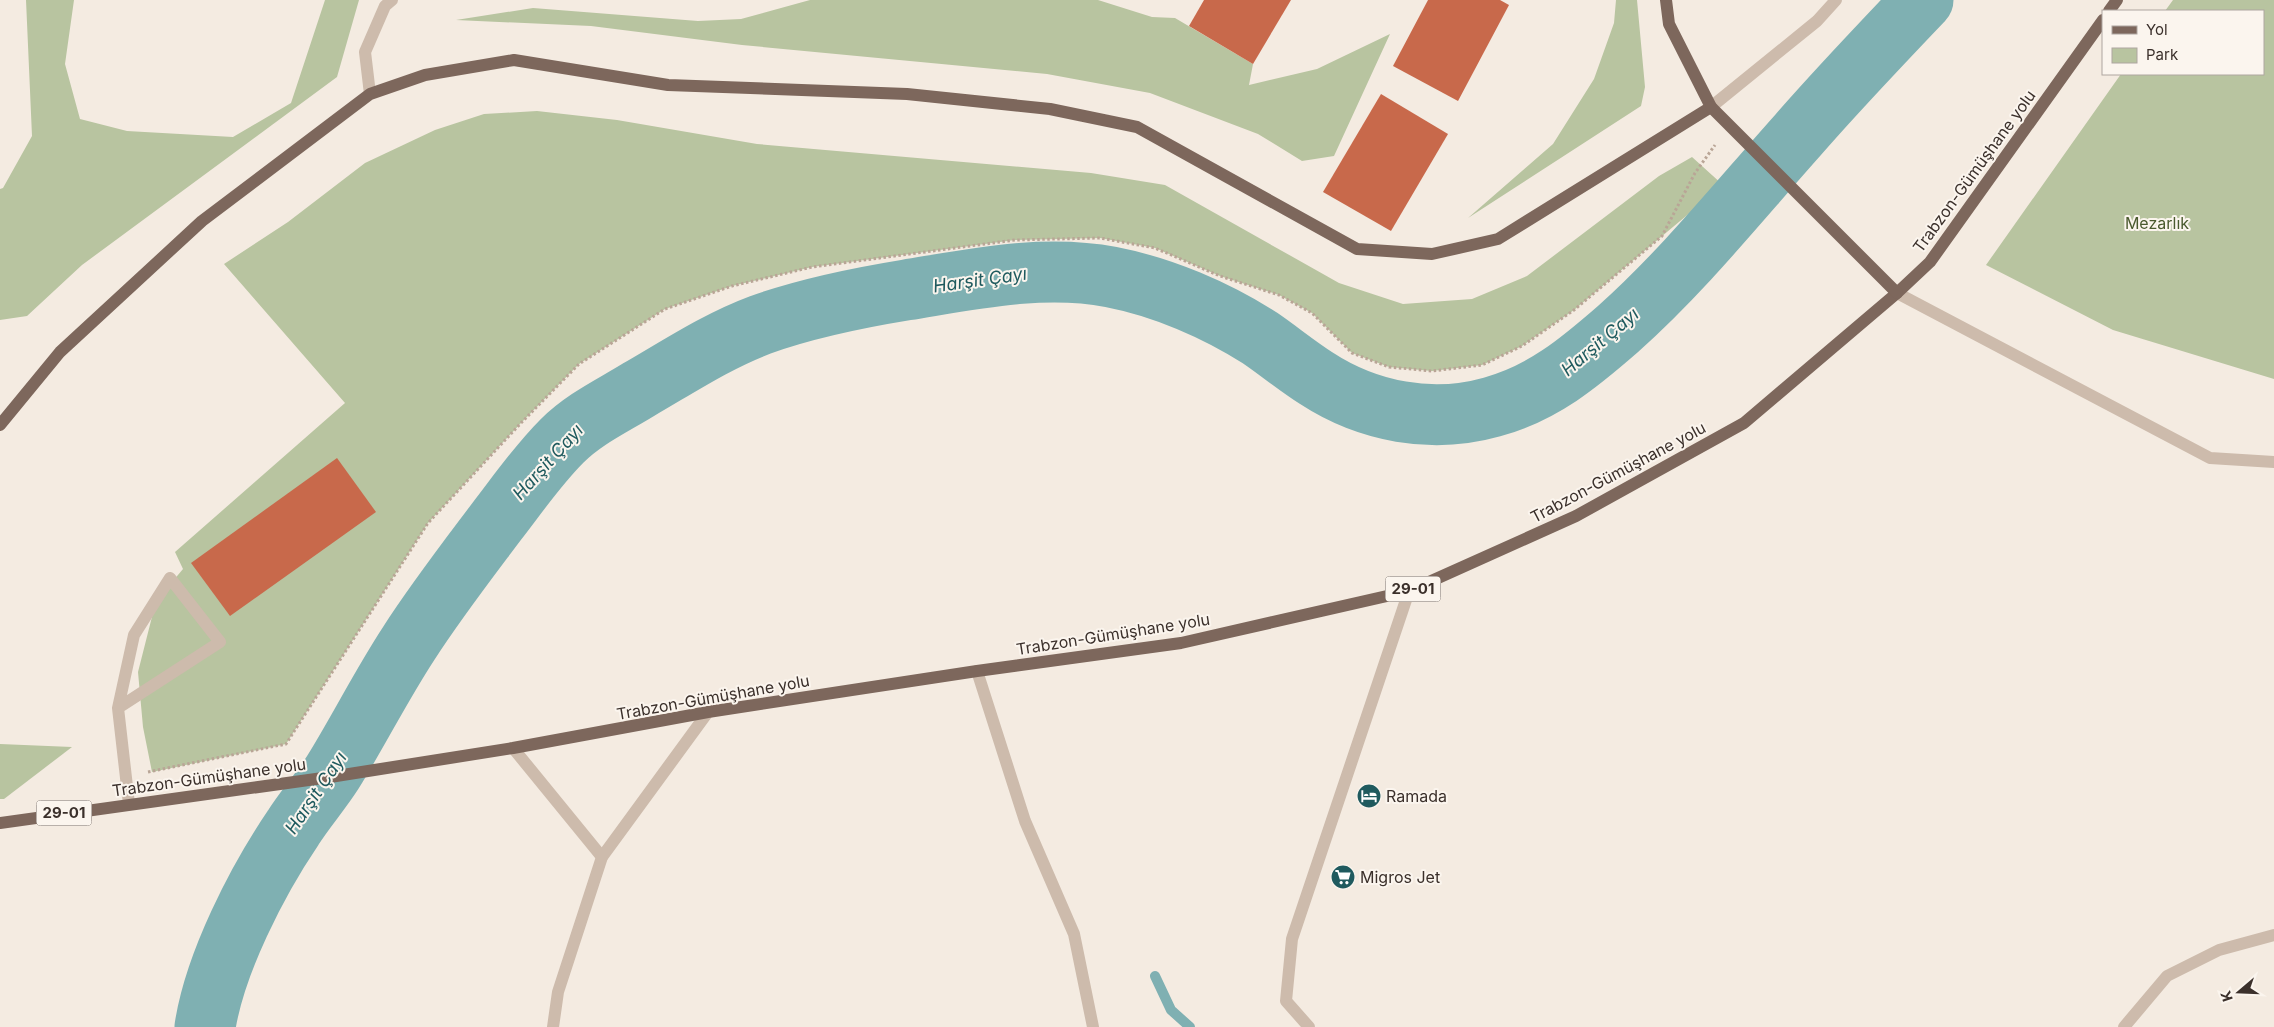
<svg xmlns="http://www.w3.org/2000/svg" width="2274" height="1027" font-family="Inter,sans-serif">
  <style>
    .green { fill: #b8c4a0 }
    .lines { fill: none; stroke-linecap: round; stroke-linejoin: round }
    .stream { stroke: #7fb0b2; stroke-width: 10 }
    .river { stroke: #7fb0b2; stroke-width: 61 }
    .building { fill: #c8694b }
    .path { stroke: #b9a596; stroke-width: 3; stroke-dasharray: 2.5 2.5; stroke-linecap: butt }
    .minor { stroke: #cdbbac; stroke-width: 12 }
    .major { stroke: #7d675c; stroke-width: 12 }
    .major-bridge { stroke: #7d675c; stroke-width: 12 }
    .labels { text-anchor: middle; stroke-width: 4; stroke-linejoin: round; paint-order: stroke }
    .shield { fill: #fbf5ee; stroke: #756b66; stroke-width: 1 }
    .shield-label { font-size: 15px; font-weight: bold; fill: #3b302b }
    .street-label { font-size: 16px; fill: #3b302b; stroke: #fbf5ee }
    .park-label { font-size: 16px; fill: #4a5a2e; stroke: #fbf5ee }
    .poi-label { font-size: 16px; fill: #3b302b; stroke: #fbf5ee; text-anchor: start }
    .water-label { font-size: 18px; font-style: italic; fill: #1f5a5e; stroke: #fbf5ee }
  </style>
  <rect width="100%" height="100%" fill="#f4ebe1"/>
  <g class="green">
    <path d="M26,0h48l-9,64 15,55 47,12 106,6 58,-34 34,-103h34l-22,77 -255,188 -55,51 -27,4v-131l3,-1 29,-52z"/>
    <path d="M810,0h288l54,17 23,1 78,46 -4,21 68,-16 73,-35 -56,122 -32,5 -44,-27 -108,-41 -103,-19 -305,-29 -151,-19 -135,-6 77,-12 165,13 43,-2z"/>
    <path d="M1616,0h21l8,87 -4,19 -173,112 85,-74 41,-65 20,-56z"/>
    <path d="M2173,0h101v379l-161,-49 -127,-65 135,-191h142v-63h-98z"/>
    <path d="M537,111l80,9 140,24 334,29 74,12 174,98 64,21 69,-5 55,-23 132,-100 33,-19 31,28 -149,125 -52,36 -40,19 -50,6 -43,-4 -37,-14 -40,-40 -33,-18 -59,-19 -65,-28 -55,-10 -85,2 -203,27 -80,19 -67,23 -86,55 -58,59 -93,100 -142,221 -134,28 -9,-45 -5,-55 18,-71 27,-32 -8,-17 170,-149 -121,-139 64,-42 77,-59 70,-33 49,-16z"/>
    <path d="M0,744l72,3 -68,52h-4z"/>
  </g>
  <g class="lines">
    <path class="stream" d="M1155,976l16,34 19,17"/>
    <path class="river" d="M205,1027c10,-64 52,-146 88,-199 12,-19 28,-37 40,-56 26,-42 49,-88 76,-129 27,-42 58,-82 88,-122 21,-27 40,-55 65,-80 22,-22 50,-35 76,-51 40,-23 79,-49 122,-65 47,-17 97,-27 146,-35 68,-11 137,-26 205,-13 52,10 105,33 149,61 19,13 37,28 56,40 52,34 116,46 176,29 51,-14 87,-44 126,-78 66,-59 121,-128 180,-194 40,-46 83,-91 125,-135"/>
  </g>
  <g class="building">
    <path d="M1204,0h87l-38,64 -64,-38z"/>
    <path d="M1428,0h72l9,5 -51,96 -65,-35z"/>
    <path d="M1381,94l67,40 -57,97 -68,-39z"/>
    <path d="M337,458l39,54 -146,104 -39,-53z"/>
  </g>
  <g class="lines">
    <path class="path" d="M148,772l138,-28 142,-221 93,-100 58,-59 86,-55 67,-23 80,-19 203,-27 85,-2 55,10 65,28 59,19 33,18 40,40 37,14 43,4 50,-6 40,-19 52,-36 88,-74 33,-63 20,-28"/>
    <g class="minor">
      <path d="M370,94l-5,-42 20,-46 7,-6"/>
      <path d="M1711,107l106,-86 19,-21"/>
      <path d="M1897,293l313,165 64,4"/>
      <path d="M977,671l48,150 49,113 19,93"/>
      <path d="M118,708l102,-66 -50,-64 -36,57 -16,73 11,96"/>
      <path d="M513,748l89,109"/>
      <path d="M553,1027l5,-35 44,-135 106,-145"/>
      <path d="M1309,1027l-23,-26 6,-62 117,-348"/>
      <path d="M2124,1027l43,-51 52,-26 55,-15"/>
    </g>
    <g class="major">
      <path d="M2109,11l8,-11"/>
      <path d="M0,425l60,-73 142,-131 168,-127 55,-19 89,-15 154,25 239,9 143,15 87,18 220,122 75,5 66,-15 213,-132 -42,-83 -3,-24"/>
      <path d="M0,823l330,-46 183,-29 195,-36 269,-41 204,-28 228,-52 167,-75 168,-93 153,-130 33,-31 173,-242"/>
    </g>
    <path class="major-bridge" d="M1711,107l186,186"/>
  </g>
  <defs>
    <symbol id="hotel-disc" viewBox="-11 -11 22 22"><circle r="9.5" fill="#1f5a5e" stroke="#fbf5ee"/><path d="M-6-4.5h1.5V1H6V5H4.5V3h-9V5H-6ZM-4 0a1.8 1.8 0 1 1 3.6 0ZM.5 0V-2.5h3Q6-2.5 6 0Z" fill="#fff"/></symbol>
    <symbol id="supermarket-disc" viewBox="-11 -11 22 22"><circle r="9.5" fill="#1f5a5e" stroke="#fbf5ee"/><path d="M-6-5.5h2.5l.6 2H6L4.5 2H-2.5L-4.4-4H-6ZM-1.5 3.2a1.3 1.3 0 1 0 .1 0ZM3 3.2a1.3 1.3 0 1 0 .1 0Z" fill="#fff"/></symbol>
  </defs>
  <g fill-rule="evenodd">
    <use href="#hotel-disc" x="1355" y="782" width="28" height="28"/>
    <use href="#supermarket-disc" x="1329" y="863" width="28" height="28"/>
  </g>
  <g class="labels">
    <g class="shield">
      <rect x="1385.5" y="576.5" width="55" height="25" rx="4"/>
      <rect x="36.5" y="800.5" width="55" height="25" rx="4"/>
    </g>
    <g class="shield-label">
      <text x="1413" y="594">29-01</text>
      <text x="64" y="818">29-01</text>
    </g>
    <g class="street-label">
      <text transform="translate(1974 171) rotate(-54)" y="6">Trabzon-Gümüşhane yolu</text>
      <text transform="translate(1618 472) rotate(-28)" y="6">Trabzon-Gümüşhane yolu</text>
      <text transform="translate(1113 634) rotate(-9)" y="6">Trabzon-Gümüşhane yolu</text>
      <text transform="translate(713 697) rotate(-10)" y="6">Trabzon-Gümüşhane yolu</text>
      <text transform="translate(209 777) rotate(-8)" y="6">Trabzon-Gümüşhane yolu</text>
    </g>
    <g class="park-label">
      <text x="2157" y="229">Mezarlık</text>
    </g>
    <g class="poi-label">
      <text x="1386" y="802">Ramada</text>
      <text x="1360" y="883">Migros Jet</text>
    </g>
    <g class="water-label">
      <text transform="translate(980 280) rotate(-8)" y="6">Harşit Çayı</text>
      <text transform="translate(1600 342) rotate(-40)" y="6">Harşit Çayı</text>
      <text transform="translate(548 462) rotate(-48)" y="6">Harşit Çayı</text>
      <text transform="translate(316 793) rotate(-56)" y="6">Harşit Çayı</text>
    </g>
  </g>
  <rect x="2102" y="10" width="162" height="65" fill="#fbf5ee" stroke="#aea6a0"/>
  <rect x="2112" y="26" width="25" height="8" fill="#7d675c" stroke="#aea6a0"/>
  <text x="2146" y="35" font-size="15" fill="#3b302b">Yol</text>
  <rect x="2112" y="48" width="25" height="15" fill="#b8c4a0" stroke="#aea6a0"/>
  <text x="2146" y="60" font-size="15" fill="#3b302b">Park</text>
  <g transform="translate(2239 992) rotate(251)" stroke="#fbf5ee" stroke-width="4" paint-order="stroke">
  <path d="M0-4L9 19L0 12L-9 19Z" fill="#3b302b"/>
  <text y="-8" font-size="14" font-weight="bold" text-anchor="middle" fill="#3b302b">K</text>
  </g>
</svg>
